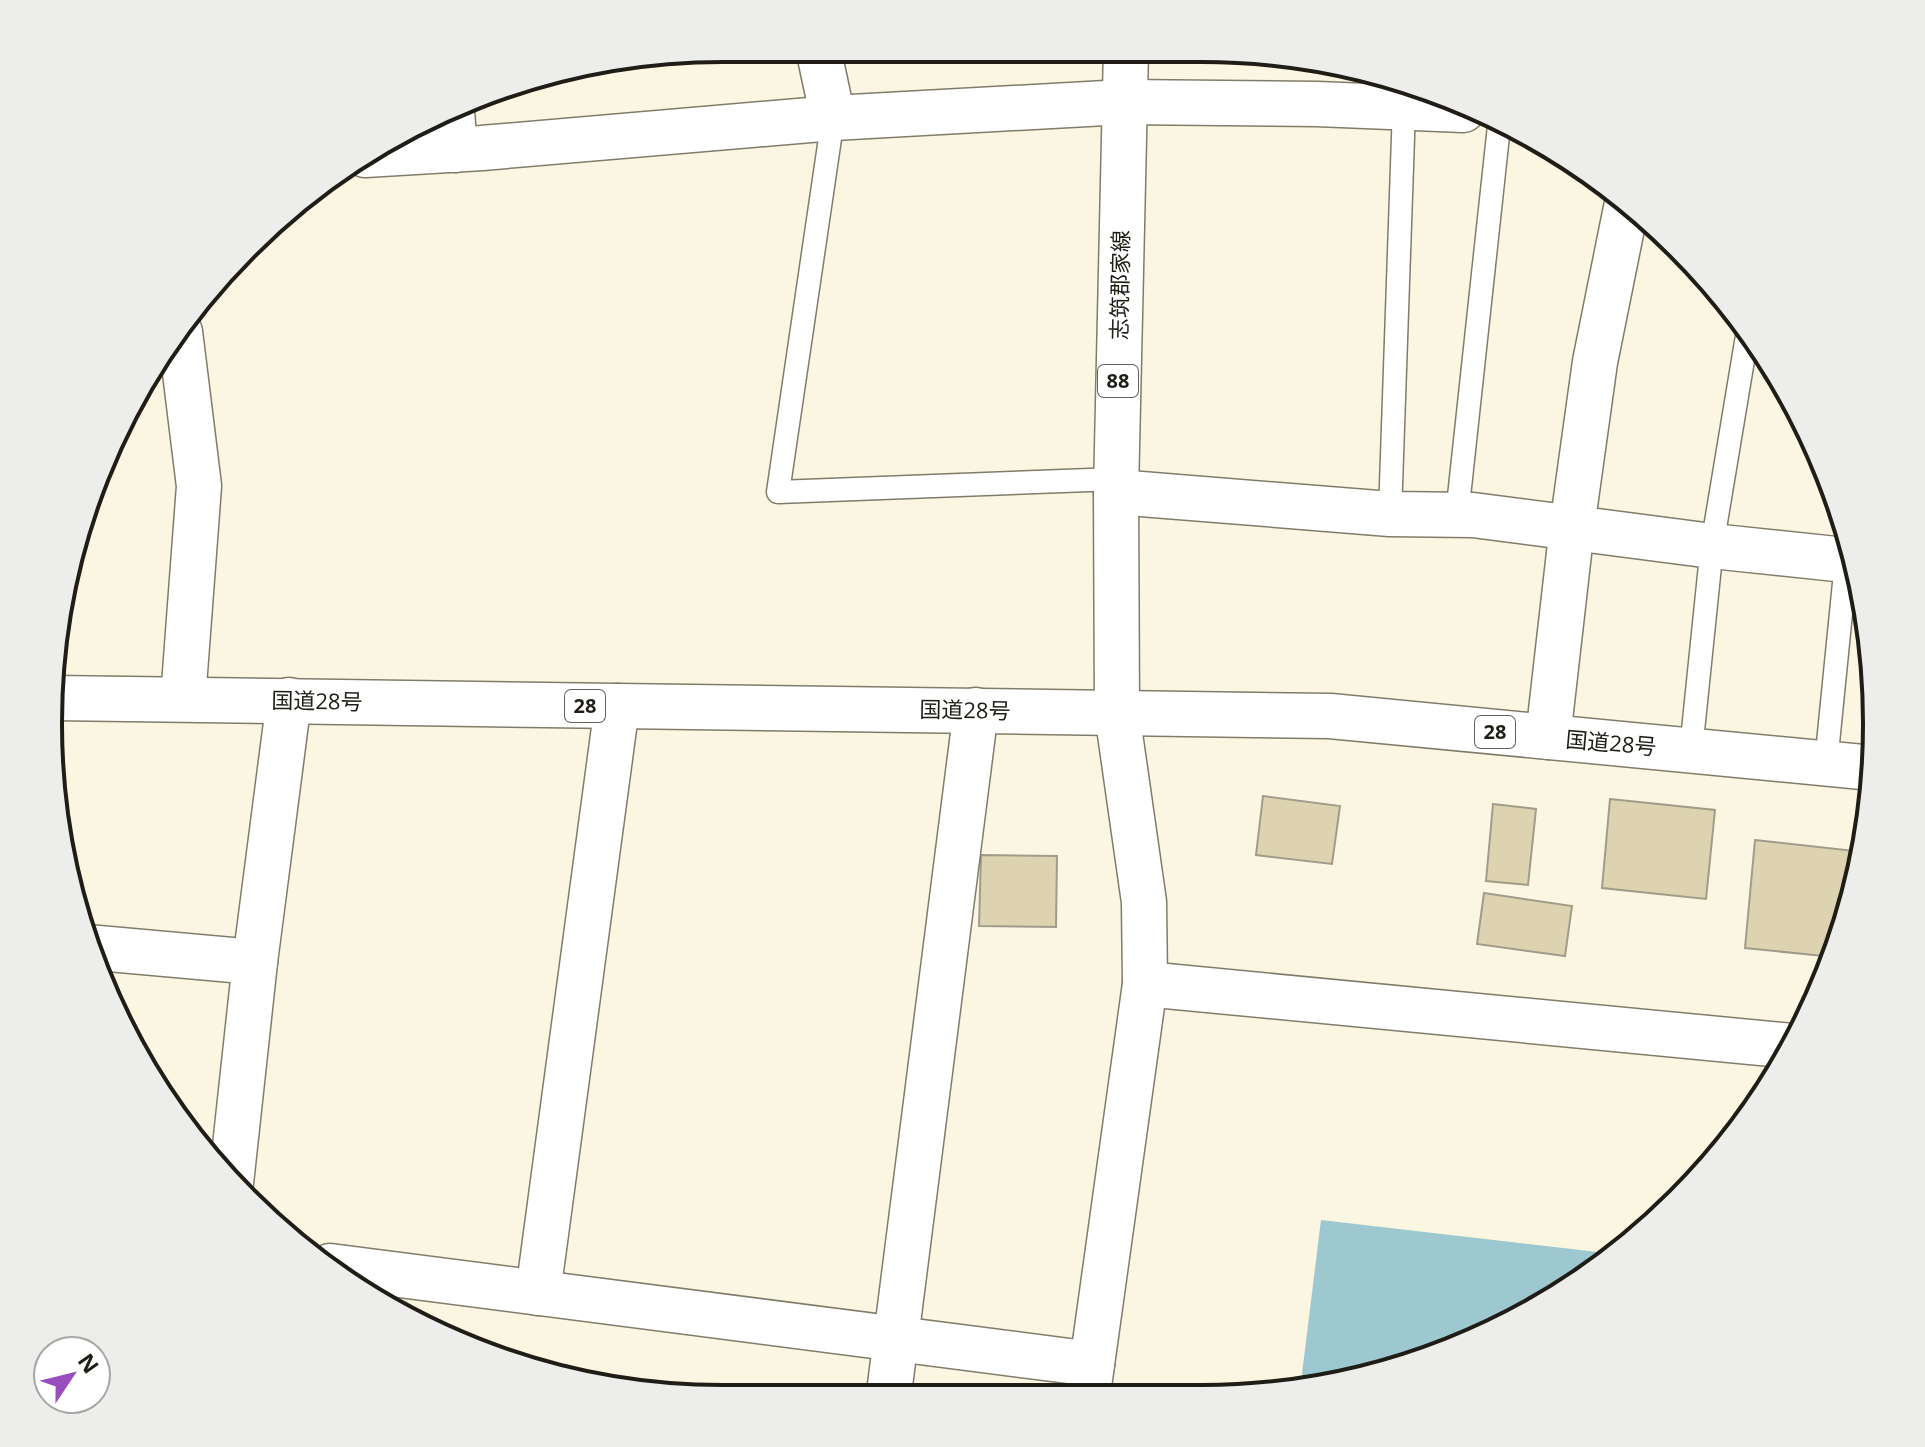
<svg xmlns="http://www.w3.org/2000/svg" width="1925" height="1447" font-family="'Open Sans','Noto Sans JP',sans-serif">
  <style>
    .water { fill: #9dc8d0 }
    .building { fill: #ddd3b1; stroke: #a19c8a; stroke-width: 2 }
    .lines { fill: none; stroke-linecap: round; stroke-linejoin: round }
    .service-casing { stroke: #817c6a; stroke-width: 25 }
    .minor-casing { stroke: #817c6a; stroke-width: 47 }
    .tertiary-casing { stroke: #817c6a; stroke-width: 47 }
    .primary-casing { stroke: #817c6a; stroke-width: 47 }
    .trunk-casing { stroke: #817c6a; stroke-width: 47 }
    .service { stroke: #fff; stroke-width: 22 }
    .minor { stroke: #fff; stroke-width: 44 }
    .tertiary { stroke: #fff; stroke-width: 44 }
    .primary { stroke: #fff; stroke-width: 44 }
    .trunk { stroke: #fff; stroke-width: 44 }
    .labels { text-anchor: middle; stroke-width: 7; stroke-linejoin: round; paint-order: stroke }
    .shield { fill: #fff; stroke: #62615c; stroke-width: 2 }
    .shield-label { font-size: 20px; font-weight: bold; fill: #1f1d16 }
    .street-label { font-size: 22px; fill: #1f1d16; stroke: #fff }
    .rim { fill: none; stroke: #1f1d16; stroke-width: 4 }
  </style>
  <rect width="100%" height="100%" fill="#fbf6e2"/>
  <path class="water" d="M1321,1220l294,34 -38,31 -117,63 -160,42z"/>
  <g class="building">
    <path d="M1263,796l77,10 -8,58 -76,-9z"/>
    <path d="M1610,799l105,11 -9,89 -104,-11z"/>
    <path d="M1493,804l43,5 -8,76 -42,-4z"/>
    <path d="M1755,840l109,12 -31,105 -88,-9z"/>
    <path d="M981,855l76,1 -1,71 -77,-1z"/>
    <path d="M1484,893l88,13 -7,50 -88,-12z"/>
  </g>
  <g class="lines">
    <defs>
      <g id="service">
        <path d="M833,118l-55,374 338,-13"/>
        <path d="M1390,514l14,-406"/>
        <path d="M1457,515l42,-389"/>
        <path d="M1691,750l21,-204 36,-216"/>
        <path d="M1826,763l21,-210"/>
      </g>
      <g id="minor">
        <path d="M818,48l15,70"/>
        <path d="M452,111l3,39"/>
        <path d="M365,155l117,-7 351,-30 291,-16 193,2 146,6"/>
        <path d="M180,332l19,154 -16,213"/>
        <path d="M1116,492l274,22 83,1 239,31 143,15"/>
        <path d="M1548,737l24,-210 23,-165 32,-159"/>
        <path d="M87,947l168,15"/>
        <path d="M231,1183l24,-221 34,-262"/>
        <path d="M330,1266l762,98"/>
        <path d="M538,1293l79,-587"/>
        <path d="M889,1393l87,-683"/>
      </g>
      <g id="tertiary">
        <path d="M1145,984l647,62"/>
        <path d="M1088,1393l57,-409 -1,-82 -27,-189"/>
      </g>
      <path id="primary" d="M1117,713l-1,-221 10,-443"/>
      <path id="trunk" d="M54,698l1276,18 543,52"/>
    </defs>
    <use href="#service" class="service-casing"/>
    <use href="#minor" class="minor-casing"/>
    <use href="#tertiary" class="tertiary-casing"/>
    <use href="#primary" class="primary-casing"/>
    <use href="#trunk" class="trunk-casing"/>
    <use href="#service" class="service"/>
    <use href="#minor" class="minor"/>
    <use href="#tertiary" class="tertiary"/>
    <use href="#primary" class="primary"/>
    <use href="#trunk" class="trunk"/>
  </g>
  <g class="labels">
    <g class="shield">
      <rect x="1098" y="365" width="40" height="32" rx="6"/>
      <rect x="565" y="690" width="40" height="32" rx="6"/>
      <rect x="1475" y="716" width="40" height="32" rx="6"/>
    </g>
    <g class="shield-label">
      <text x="1118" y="388">88</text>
      <text x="585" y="713">28</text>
      <text x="1495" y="739">28</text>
    </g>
    <g class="street-label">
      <text transform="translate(1120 285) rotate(-89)" y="8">志筑郡家線</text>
      <text transform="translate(317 701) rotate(1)" y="8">国道28号</text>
      <text transform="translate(965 710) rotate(1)" y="8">国道28号</text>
      <text transform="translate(1611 743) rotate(5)" y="8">国道28号</text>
    </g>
  </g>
  <path d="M0 0H1925V1447H0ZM723 62H1202A661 661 0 0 1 1863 723V724A661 661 0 0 1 1202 1385H723A661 661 0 0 1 62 724V723A661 661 0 0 1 723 62Z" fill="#ededec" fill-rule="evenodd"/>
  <path class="rim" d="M723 62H1202A661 661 0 0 1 1863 723V724A661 661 0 0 1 1202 1385H723A661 661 0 0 1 62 724V723A661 661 0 0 1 723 62Z"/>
  <g transform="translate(72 1375) rotate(55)"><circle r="38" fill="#ffffff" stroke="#a5a5a2" stroke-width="2"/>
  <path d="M0-6L14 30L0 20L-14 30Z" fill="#994ec0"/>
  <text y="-12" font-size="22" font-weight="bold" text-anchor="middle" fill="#1f1d16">N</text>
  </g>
</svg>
